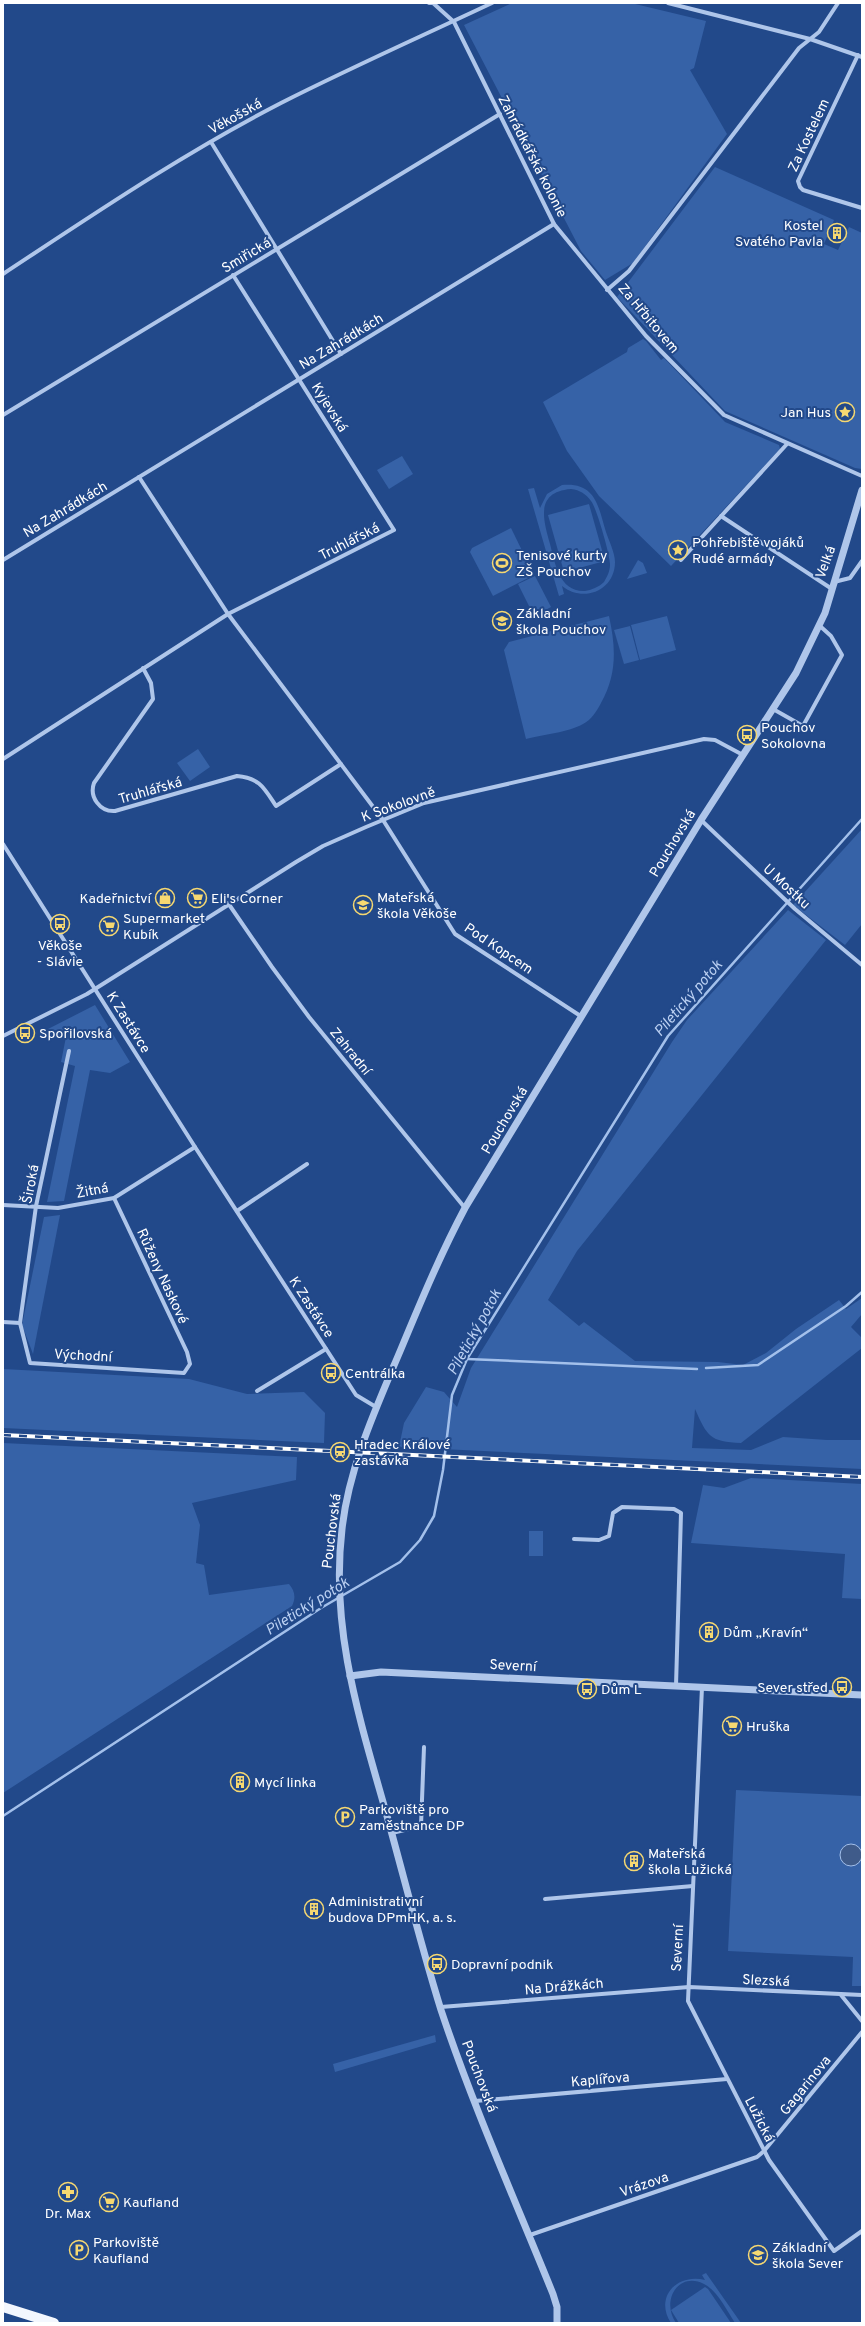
<svg xmlns="http://www.w3.org/2000/svg" width="865" height="2326" font-family="Overpass,sans-serif">
  <style>
    .green { fill: #3662a7; fill-rule: evenodd }
    .water { fill: #3f5b8a; stroke: #a3c0eb }
    .lines { fill: none; stroke-linecap: round; stroke-linejoin: round }
    .stream { stroke: #a3c0eb; stroke-width: 2.5 }
    .minor { stroke: #afc6ea; stroke-width: 4 }
    .tertiary { stroke: #afc6ea; stroke-width: 7 }
    .primary { stroke: #f3f7fe; stroke-width: 10 }
    .rail-casing { stroke: #fff; stroke-width: 4 }
    .rail { stroke: #22498a; stroke-width: 2.5; stroke-dasharray: 8; stroke-linecap: butt }
    .labels { text-anchor: middle; stroke-width: 4; stroke-linejoin: round; paint-order: stroke }
    .street-label { font-size: 14px; fill: #fff; stroke: #22498a }
    .poi-label { font-size: 14px; fill: #fff; stroke: #22498a; text-anchor: start }
    .water-label { font-size: 15px; font-style: italic; fill: #bbd0f2; stroke: #22498a }
  </style>
  <rect width="100%" height="100%" fill="#22498a"/>
  <g class="green">
    <path d="M512,3h119l75,18 -12,47 -4,2 37,64 -94,129 -28,17 -24,-29 -117,-226z"/>
    <path d="M715,167l119,53 -10,24 14,6 11,-23 13,6v236l-7,-1 -130,-57 -108,-114z"/>
    <path d="M643,339l3,2 15,19 3,-2 61,64 54,23 1,4 -109,117 -72,-70 -32,-45 -24,-49 84,-50 1,-4z"/>
    <path d="M402,456l11,18 -24,15 -12,-19z"/>
    <path d="M562,485c34,-3 36,21 44,47 3,9 9,21 9,30 0,29 -32,41 -53,24l2,8 -5,2 -31,-107 6,-1 6,20 7,-14zM571,489c9,1 15,5 20,12 5,5 20,57 19,64 0,6 -3,12 -6,17 -5,5 -13,8 -19,9 -26,1 -30,-28 -35,-47 -7,-25 -15,-52 21,-55z"/>
    <path d="M589,504l16,57 -41,11 -16,-57z"/>
    <path d="M511,528l23,47 -41,21 -23,-44 2,-4z"/>
    <path d="M638,560l5,3 4,10 -20,6z"/>
    <path d="M535,576l16,31 -17,9 -16,-32z"/>
    <path d="M609,616c7,32 8,58 -8,87 -4,8 -10,17 -18,21 -14,8 -41,11 -57,15l-22,-89 5,-8z"/>
    <path d="M667,616l9,34 -36,10 -9,-35z"/>
    <path d="M630,626l9,34 -15,4 -10,-34z"/>
    <path d="M198,749l12,18 -20,14 -13,-18z"/>
    <path d="M862,829v95l-17,21 -52,-40z"/>
    <path d="M788,910l38,30 -249,311 -29,49 31,26 5,-4 51,39 83,1 25,3 23,-12 30,-24 43,-29 7,9 16,-11v16l-11,13 11,11v10l-121,95c-31,-1 -34,-7 -46,-34l-3,39 59,2 32,-13 44,3h35v29l-463,-22 5,-24 22,-36 18,5 13,15 14,-39 201,-326 15,-22z"/>
    <path d="M95,1005l35,57 -20,11 -20,-3 -26,131 -17,1 28,-136 -14,-4 6,-30 -19,-3z"/>
    <path d="M60,1215l-27,139 -11,-29 22,-108z"/>
    <path d="M3,1369l186,10 58,15 57,-2 21,21 -1,30 -321,-15z"/>
    <path d="M3,1443l294,14 -1,23 -104,23 8,22 -4,38 8,2 5,30 80,-11c6,7 7,14 3,22l-289,187z"/>
    <path d="M751,1478l111,6v115l-20,-1 3,-44 -154,-11 12,-58 21,3z"/>
    <rect x="529" y="1531" width="14" height="25"/>
    <path d="M736,1790l126,6v190h-10l1,-29 -125,-6z"/>
    <path d="M435,2035l1,7 -101,30 -2,-8z"/>
    <path d="M706,2273l35,50h-6c-8,-12 -17,-32 -31,-39 -24,-13 -44,15 -28,39h-5c-17,-26 6,-50 34,-43l-3,-5z"/>
    <path d="M705,2287l3,2 23,34h-52l-8,-13z"/>
  </g>
  <circle class="water" cx="851" cy="1855" r="11"/>
  <g class="lines">
    <g class="stream">
      <path d="M467,1359l230,10"/>
      <path d="M706,1368l52,-3 88,-59 16,-14"/>
      <path d="M3,1816l318,-208 79,-46 20,-22 14,-24 9,-46 9,-75 15,-36 201,-323 194,-217"/>
    </g>
    <g class="minor">
      <path d="M429,3h4l21,19 100,202 92,112 78,79 138,61"/>
      <path d="M668,3l142,36 52,18"/>
      <path d="M858,55l-60,126 2,6 3,3 59,18"/>
      <path d="M211,142l130,212"/>
      <path d="M3,274c91,-60 181,-121 278,-171 69,-35 141,-67 211,-100"/>
      <path d="M607,290l22,-19 170,-223 20,-16 19,-29"/>
      <path d="M3,415l497,-301"/>
      <path d="M139,477l89,137 155,206 72,114 127,83"/>
      <path d="M721,516l111,73"/>
      <path d="M3,560l551,-336"/>
      <path d="M681,560l106,-116"/>
      <path d="M834,582l16,-4 12,-17"/>
      <path d="M143,668l8,15 2,16 -59,84c-5,14 6,29 21,28l122,-35c23,2 27,12 39,30l65,-42"/>
      <path d="M773,709l30,17 39,-71 -11,-19 -11,-10"/>
      <path d="M3,759l225,-145 166,-84 -161,-255"/>
      <path d="M701,820l94,89 67,56"/>
      <path d="M3,844l192,303 161,248 20,12"/>
      <path d="M228,903l44,64 37,50 156,191"/>
      <path d="M3,1036l84,-42 209,-132 27,-16 43,-19 58,-24 280,-64 11,1 28,15"/>
      <path d="M69,1051l-33,155 -16,117 10,40 154,10 6,-9 -3,-12 -73,-154"/>
      <path d="M3,1205l55,3 56,-10 81,-51"/>
      <path d="M237,1211l70,-47"/>
      <path d="M3,1322l17,1"/>
      <path d="M257,1391l69,-42"/>
      <path d="M574,1539l25,1 10,-4 4,-23 9,-6 52,2 7,4 -5,173"/>
      <path d="M702,1687l-14,314 81,159 65,91 28,-20"/>
      <path d="M392,1833l29,-7 3,-79"/>
      <path d="M545,1899l148,-13"/>
      <path d="M841,1995l21,26"/>
      <path d="M441,2007l248,-20 173,8"/>
      <path d="M475,2101l252,-22"/>
      <path d="M530,2235l227,-78 7,-6 98,-119"/>
    </g>
    <g class="tertiary">
      <path d="M350,1676l31,-4 481,23"/>
      <path d="M557,2323v-16l-4,-13c-38,-94 -80,-188 -112,-284 -20,-64 -36,-129 -54,-194 -27,-96 -57,-186 -45,-287 7,-63 35,-123 59,-180 20,-48 40,-96 64,-141l236,-388 95,-147 29,-60 37,-123"/>
    </g>
    <path class="primary" d="M3,2307l51,16"/>
    <defs>
      <path id="rail" d="M3,1435l859,42"/>
    </defs>
    <use href="#rail" class="rail-casing"/>
    <use href="#rail" class="rail"/>
  </g>
  <defs>
    <symbol id="building-ring" viewBox="-11 -11 22 22"><circle r="9.5" fill="#22498a" stroke="#f6d871" stroke-width="1.5"/><path d="M-4-6H4V6H1V3H-1V6H-4ZM-2.5-4.3h1.7v1.8h-1.7ZM.8-4.3h1.7v1.8H.8ZM-2.5-1h1.7V.8h-1.7ZM.8-1h1.7V.8H.8Z" fill="#f6d871"/></symbol>
    <symbol id="sight-ring" viewBox="-11 -11 22 22"><circle r="9.5" fill="#22498a" stroke="#f6d871" stroke-width="1.5"/><path d="M0-6L1.8-2.2L6-1.7L2.9 1.2L3.7 5.4L0 3.3L-3.7 5.4L-2.9 1.2L-6-1.7L-1.8-2.2Z" fill="#f6d871"/></symbol>
    <symbol id="stadium-ring" viewBox="-11 -11 22 22"><circle r="9.5" fill="#22498a" stroke="#f6d871" stroke-width="1.5"/><path d="M0-5a6.5 5 0 1 0 0 10a6.5 5 0 1 0 0-10ZM-3.5-1.8h7v3.6h-7Z" fill="#f6d871"/></symbol>
    <symbol id="school-ring" viewBox="-11 -11 22 22"><circle r="9.5" fill="#22498a" stroke="#f6d871" stroke-width="1.5"/><path d="M0-5L7-2L0 1L-7-2ZM-4 1L0 2.5L4 1V4Q0 6-4 4Z" fill="#f6d871"/></symbol>
    <symbol id="bus-ring" viewBox="-11 -11 22 22"><circle r="9.5" fill="#22498a" stroke="#f6d871" stroke-width="1.5"/><path d="M-5-6H5V4H4V6H2V4H-2V6H-4V4H-5ZM-3.5-4V0h7V-4ZM-3.5 1.2v1.5H-2V1.2ZM2 1.2v1.5H3.5V1.2Z" fill="#f6d871"/></symbol>
    <symbol id="shop-ring" viewBox="-11 -11 22 22"><circle r="9.5" fill="#22498a" stroke="#f6d871" stroke-width="1.5"/><path d="M-5-2.5h2.3a2.7 3.5 0 0 1 5.4 0H5L5.5 6h-11ZM-1.5-2.5h3a1.5 2.3 0 0 0-3 0Z" fill="#f6d871"/></symbol>
    <symbol id="supermarket-ring" viewBox="-11 -11 22 22"><circle r="9.5" fill="#22498a" stroke="#f6d871" stroke-width="1.5"/><path d="M-6-5.5h2.5l.6 2H6L4.5 2H-2.5L-4.4-4H-6ZM-1.5 3.2a1.3 1.3 0 1 0 .1 0ZM3 3.2a1.3 1.3 0 1 0 .1 0Z" fill="#f6d871"/></symbol>
    <symbol id="station-ring" viewBox="-11 -11 22 22"><circle r="9.5" fill="#22498a" stroke="#f6d871" stroke-width="1.5"/><path d="M-3-6H3Q5-6 5-4V2Q5 4 3 4L4.5 6H3L1.5 4h-3L-3 6H-4.5L-3 4Q-5 4-5 2V-4Q-5-6-3-6ZM-3.5-4v3h7v-3ZM-3.5 1v1.5H-2V1ZM2 1v1.5H3.5V1Z" fill="#f6d871"/></symbol>
    <symbol id="parking-ring" viewBox="-11 -11 22 22"><circle r="9.5" fill="#22498a" stroke="#f6d871" stroke-width="1.5"/><path d="M-3.5-5.5H1a3.5 3.5 0 0 1 0 7H-1V5.5H-3.5ZM-1-3.4V-.6H.8a1.4 1.4 0 0 0 0-2.8Z" fill="#f6d871"/></symbol>
    <symbol id="pharmacy-ring" viewBox="-11 -11 22 22"><circle r="9.5" fill="#22498a" stroke="#f6d871" stroke-width="1.5"/><path d="M-2-6h4v4h4v4h-4v4h-4v-4h-4v-4h4Z" fill="#f6d871"/></symbol>
  </defs>
  <g fill-rule="evenodd">
    <use href="#building-ring" x="826" y="222" width="22" height="22"/>
    <use href="#sight-ring" x="834" y="401" width="22" height="22"/>
    <use href="#sight-ring" x="667" y="539" width="22" height="22"/>
    <use href="#stadium-ring" x="491" y="552" width="22" height="22"/>
    <use href="#school-ring" x="491" y="610" width="22" height="22"/>
    <use href="#bus-ring" x="736" y="724" width="22" height="22"/>
    <use href="#shop-ring" x="154" y="887" width="22" height="22"/>
    <use href="#supermarket-ring" x="186" y="887" width="22" height="22"/>
    <use href="#school-ring" x="352" y="894" width="22" height="22"/>
    <use href="#bus-ring" x="49" y="913" width="22" height="22"/>
    <use href="#supermarket-ring" x="98" y="915" width="22" height="22"/>
    <use href="#bus-ring" x="14" y="1022" width="22" height="22"/>
    <use href="#bus-ring" x="320" y="1362" width="22" height="22"/>
    <use href="#station-ring" x="329" y="1441" width="22" height="22"/>
    <use href="#building-ring" x="698" y="1621" width="22" height="22"/>
    <use href="#bus-ring" x="831" y="1676" width="22" height="22"/>
    <use href="#bus-ring" x="576" y="1678" width="22" height="22"/>
    <use href="#supermarket-ring" x="721" y="1715" width="22" height="22"/>
    <use href="#building-ring" x="229" y="1771" width="22" height="22"/>
    <use href="#parking-ring" x="334" y="1806" width="22" height="22"/>
    <use href="#building-ring" x="623" y="1850" width="22" height="22"/>
    <use href="#building-ring" x="303" y="1898" width="22" height="22"/>
    <use href="#bus-ring" x="426" y="1953" width="22" height="22"/>
    <use href="#pharmacy-ring" x="57" y="2181" width="22" height="22"/>
    <use href="#supermarket-ring" x="98" y="2191" width="22" height="22"/>
    <use href="#parking-ring" x="68" y="2239" width="22" height="22"/>
    <use href="#school-ring" x="747" y="2244" width="22" height="22"/>
  </g>
  <g class="labels">
    <g class="street-label">
      <text transform="translate(235 116) rotate(-29)" y="5">Věkošská</text>
      <text transform="translate(808 135) rotate(-65)" y="5">Za Kostelem</text>
      <text transform="translate(533 156) rotate(63)" y="5">Zahrádkářská kolonie</text>
      <text transform="translate(246 255) rotate(-31)" y="5">Smiřická</text>
      <text transform="translate(649 318) rotate(50)" y="5">Za Hřbitovem</text>
      <text transform="translate(341 341) rotate(-31)" y="5">Na Zahrádkách</text>
      <text transform="translate(330 407) rotate(58)" y="5">Kyjevská</text>
      <text transform="translate(65 509) rotate(-31)" y="5">Na Zahrádkách</text>
      <text transform="translate(349 541) rotate(-27)" y="5">Truhlářská</text>
      <text transform="translate(825 562) rotate(-70)" y="5">Velká</text>
      <text transform="translate(150 790) rotate(-16)" y="5">Truhlářská</text>
      <text transform="translate(398 804) rotate(-20)" y="5">K Sokolovně</text>
      <text transform="translate(672 843) rotate(-59)" y="5">Pouchovská</text>
      <text transform="translate(787 886) rotate(43)" y="5">U Mostku</text>
      <text transform="translate(499 948) rotate(34)" y="5">Pod Kopcem</text>
      <text transform="translate(129 1022) rotate(58)" y="5">K Zastávce</text>
      <text transform="translate(351 1051) rotate(51)" y="5">Zahradní</text>
      <text transform="translate(504 1120) rotate(-59)" y="5">Pouchovská</text>
      <text transform="translate(30 1184) rotate(-79)" y="5">Široká</text>
      <text transform="translate(92 1190) rotate(-11)" y="5">Žitná</text>
      <text transform="translate(163 1276) rotate(65)" y="5">Růženy Naskové</text>
      <text transform="translate(312 1307) rotate(57)" y="5">K Zastávce</text>
      <text transform="translate(83 1355) rotate(3)" y="5">Východní</text>
      <text transform="translate(331 1531) rotate(-83)" y="5">Pouchovská</text>
      <text transform="translate(513 1665) rotate(3)" y="5">Severní</text>
      <text transform="translate(677 1948) rotate(-87)" y="5">Severní</text>
      <text transform="translate(766 1980) rotate(3)" y="5">Slezská</text>
      <text transform="translate(564 1986) rotate(-5)" y="5">Na Drážkách</text>
      <text transform="translate(480 2076) rotate(69)" y="5">Pouchovská</text>
      <text transform="translate(600 2079) rotate(-5)" y="5">Kaplířova</text>
      <text transform="translate(805 2085) rotate(-51)" y="5">Gagarinova</text>
      <text transform="translate(760 2119) rotate(63)" y="5">Lužická</text>
      <text transform="translate(644 2184) rotate(-19)" y="5">Vrázova</text>
    </g>
    <g class="poi-label">
      <text x="823" y="230" text-anchor="end">Kostel<tspan x="823" dy="16">Svatého Pavla</tspan></text>
      <text x="831" y="417" text-anchor="end">Jan Hus</text>
      <text x="692" y="547">Pohřebiště vojáků<tspan x="692" dy="16">Rudé armády</tspan></text>
      <text x="516" y="560">Tenisové kurty<tspan x="516" dy="16">ZŠ Pouchov</tspan></text>
      <text x="516" y="618">Základní<tspan x="516" dy="16">škola Pouchov</tspan></text>
      <text x="761" y="732">Pouchov<tspan x="761" dy="16">Sokolovna</tspan></text>
      <text x="377" y="902">Mateřská<tspan x="377" dy="16">škola Věkoše</tspan></text>
      <text x="151" y="903" text-anchor="end">Kadeřnictví</text>
      <text x="211" y="903">Eli's Corner</text>
      <text x="123" y="923">Supermarket<tspan x="123" dy="16">Kubík</tspan></text>
      <text x="60" y="950" text-anchor="middle">Věkoše<tspan x="60" dy="16">- Slávie</tspan></text>
      <text x="39" y="1038">Spořilovská</text>
      <text x="345" y="1378">Centrálka</text>
      <text x="354" y="1449">Hradec Králové<tspan x="354" dy="16">zastávka</tspan></text>
      <text x="723" y="1637">Dům „Kravín“</text>
      <text x="828" y="1692" text-anchor="end">Sever střed</text>
      <text x="601" y="1694">Dům L</text>
      <text x="746" y="1731">Hruška</text>
      <text x="254" y="1787">Mycí linka</text>
      <text x="359" y="1814">Parkoviště pro<tspan x="359" dy="16">zaměstnance DP</tspan></text>
      <text x="648" y="1858">Mateřská<tspan x="648" dy="16">škola Lužická</tspan></text>
      <text x="328" y="1906">Administrativní<tspan x="328" dy="16">budova DPmHK, a. s.</tspan></text>
      <text x="451" y="1969">Dopravní podnik</text>
      <text x="123" y="2207">Kaufland</text>
      <text x="68" y="2218" text-anchor="middle">Dr. Max</text>
      <text x="93" y="2247">Parkoviště<tspan x="93" dy="16">Kaufland</tspan></text>
      <text x="772" y="2252">Základní<tspan x="772" dy="16">škola Sever</tspan></text>
    </g>
    <g class="water-label">
      <text transform="translate(688 998) rotate(-49)" y="5">Piletický potok</text>
      <text transform="translate(474 1332) rotate(-61)" y="5">Piletický potok</text>
      <text transform="translate(307 1606) rotate(-32)" y="5">Piletický potok</text>
    </g>
  </g>
  <rect width="865" height="2326" fill="none" stroke="#ffffff" stroke-width="8"/>
</svg>
